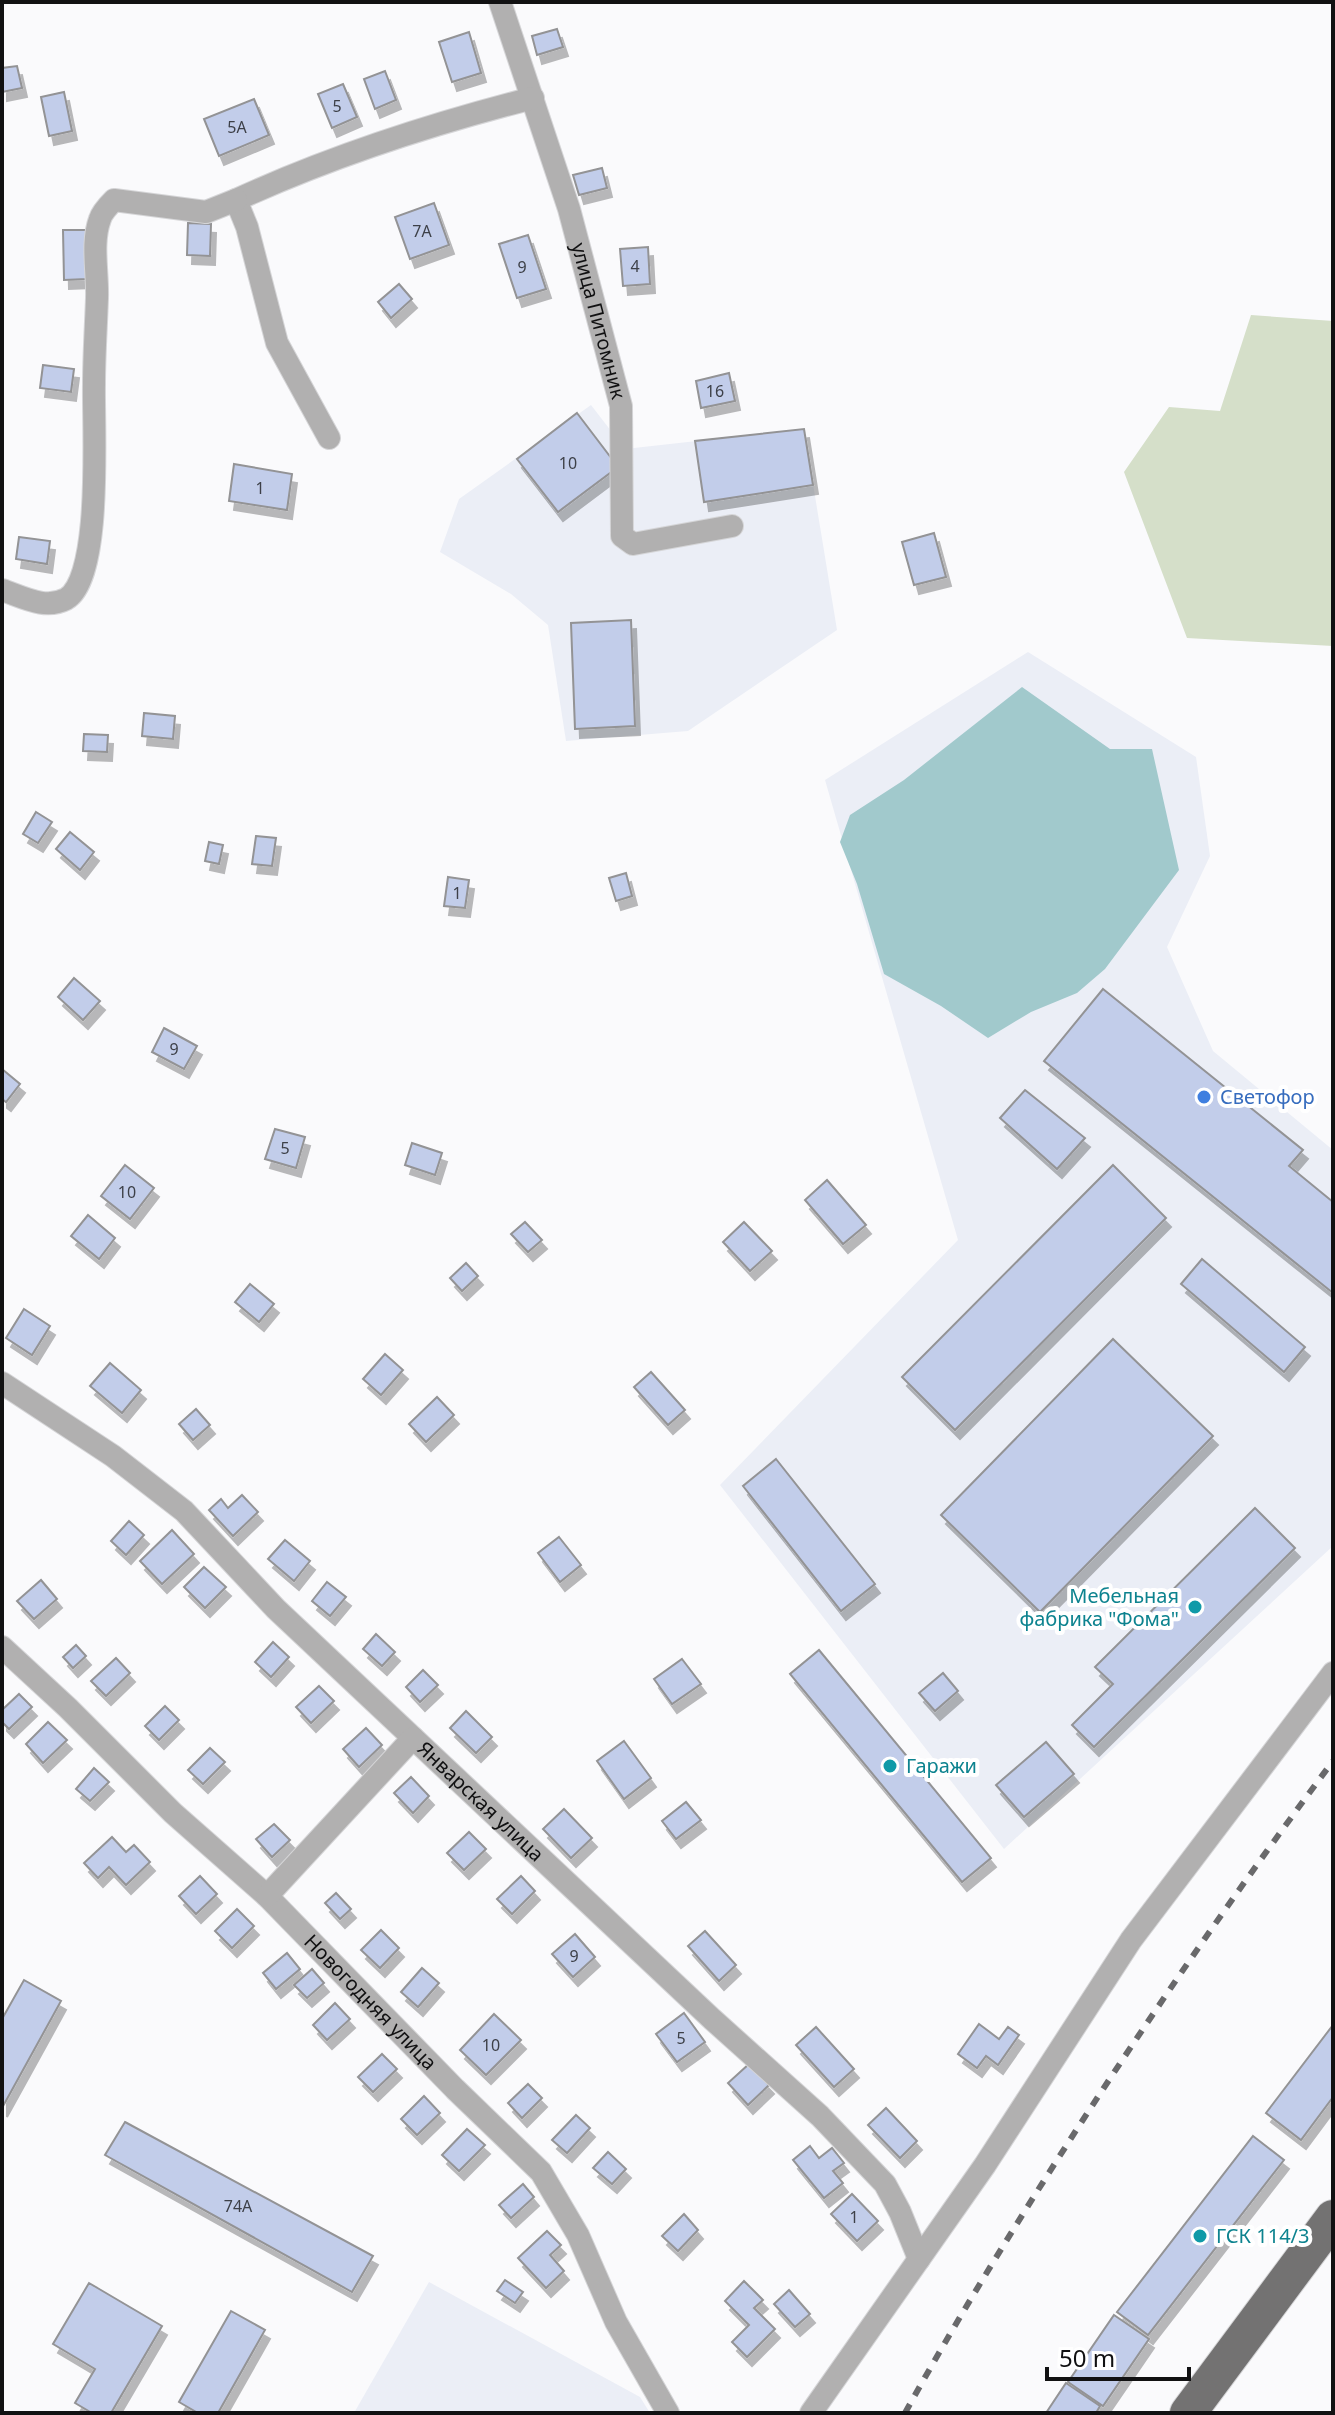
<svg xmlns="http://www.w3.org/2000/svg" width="1335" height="2415" font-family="'Noto Sans',sans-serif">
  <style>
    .built { fill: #ebeef6 }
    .green { fill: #d5dfc9 }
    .water { fill: #a1c9cc }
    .building { fill: #c2cdea; stroke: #939395; stroke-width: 2; filter: url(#shadow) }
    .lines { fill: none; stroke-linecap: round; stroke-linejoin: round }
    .street-casing { stroke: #d5d5d7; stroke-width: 24 }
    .primary-casing { stroke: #d5d5d7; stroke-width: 38 }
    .street { stroke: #b1b0b0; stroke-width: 22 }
    .primary { stroke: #737272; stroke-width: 36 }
    .rail { stroke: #69696b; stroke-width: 6; stroke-dasharray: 10 10; stroke-linecap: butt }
    .shop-dot { fill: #3f7fe0; stroke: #fff; stroke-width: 3 }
    .culture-dot { fill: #0f9aa8; stroke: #fff; stroke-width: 3 }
    .labels { text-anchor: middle; stroke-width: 8; stroke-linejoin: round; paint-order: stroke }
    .number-label { font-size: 16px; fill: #3d4048 }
    .street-label { font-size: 20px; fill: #111112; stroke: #fff }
    .shop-label { font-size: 20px; fill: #366cbe; stroke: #fff; text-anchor: start }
    .culture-label { font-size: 20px; fill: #0d838f; stroke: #fff; text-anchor: start }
  </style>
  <defs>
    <filter id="shadow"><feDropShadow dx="5" dy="9" stdDeviation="0" flood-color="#0004"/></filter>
  </defs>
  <rect width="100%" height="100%" fill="#fafafc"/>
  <g class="built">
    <path d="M591,405l34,44 179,-20 33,201 -149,101 -122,10 -18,-116 -37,-31 -71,-42 19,-53z"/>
    <path d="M1028,652l168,105 14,99 -43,91 46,104 120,99v396l-329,303 -284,-364 238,-245 -133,-460z"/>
    <path d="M429,2282l211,115 10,16h-296z"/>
  </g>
  <path class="green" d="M1251,315l82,6v325l-146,-8 -63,-166 45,-65 51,4z"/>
  <path class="water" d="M1022,687l88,62h42l27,121 -74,99 -28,24 -46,19 -43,26 -47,-32 -57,-32 -27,-90 -17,-42 10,-27 54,-35z"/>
  <g class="building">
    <path d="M557,29l6,18 -26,8 -5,-19z"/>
    <path d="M469,32l12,41 -29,9 -13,-40z"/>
    <path d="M17,66l5,22 -20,4v-24z"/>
    <path d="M385,71l11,29 -21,9 -11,-30z"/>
    <path d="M343,84l14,33 -25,11 -14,-34z"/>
    <path d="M64,92l8,39 -23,5 -8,-39z"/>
    <path d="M254,99l15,36 -50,21 -15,-37z"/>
    <path d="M602,168l5,20 -28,7 -6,-20z"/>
    <path d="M434,203l15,42 -39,14 -15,-42z"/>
    <path d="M188,223l23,1 -1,32 -23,-1z"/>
    <path d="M63,230h23l1,49 -23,1z"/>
    <path d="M528,235l18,54 -29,9 -18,-54z"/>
    <path d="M648,247l2,37 -27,2 -3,-37z"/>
    <path d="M399,284l13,15 -21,19 -13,-16z"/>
    <path d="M43,365l31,4 -3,23 -31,-4z"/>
    <path d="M729,373l6,28 -34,7 -5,-27z"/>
    <path d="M577,413l41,54 -60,45 -41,-53z"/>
    <path d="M804,429l9,56 -109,17 -9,-61z"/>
    <path d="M234,464l58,10 -5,36 -58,-9z"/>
    <path d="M934,533l12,44 -32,8 -12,-43z"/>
    <path d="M19,537l31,4 -3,23 -31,-5z"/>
    <path d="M631,620l4,106 -60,3 -4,-106z"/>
    <path d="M144,713l31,3 -2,23 -31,-3z"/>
    <path d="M84,734l24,1 -1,17 -24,-1z"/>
    <path d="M36,812l16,10 -14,21 -15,-9z"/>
    <path d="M70,832l24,20 -14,18 -24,-21z"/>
    <path d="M256,836l20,2 -4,28 -20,-2z"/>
    <path d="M209,842l14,3 -4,19 -14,-3z"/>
    <path d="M626,873l6,23 -16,5 -7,-23z"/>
    <path d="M448,877l21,3 -4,28 -21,-2z"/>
    <path d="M74,978l26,23 -17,19 -25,-23z"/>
    <path d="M1103,989l200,161 -14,16 44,36v91l-289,-232z"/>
    <path d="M164,1028l33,18 -13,23 -32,-17z"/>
    <path d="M2,1069l18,15 -14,18 -4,-3z"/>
    <path d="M1025,1090l60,48 -28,31 -57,-51z"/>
    <path d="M275,1129l30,8 -9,31 -31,-9z"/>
    <path d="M412,1143l30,10 -7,22 -30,-10z"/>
    <path d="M125,1165l29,23 -24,31 -29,-23z"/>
    <path d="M1113,1165l53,53 -211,212 -53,-53z"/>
    <path d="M827,1180l39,45 -23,19 -38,-44z"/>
    <path d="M88,1215l27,23 -16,21 -28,-23z"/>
    <path d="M525,1222l17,18 -14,12 -17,-18z"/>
    <path d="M744,1222l28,29 -22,20 -27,-29z"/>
    <path d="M1202,1259l103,88 -21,25 -103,-88z"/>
    <path d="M466,1263l12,13 -16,15 -12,-13z"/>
    <path d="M250,1284l24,20 -15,18 -24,-20z"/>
    <path d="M24,1309l26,17 -18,29 -26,-17z"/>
    <path d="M1113,1339l100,97 -173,176 -99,-97z"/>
    <path d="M385,1354l18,16 -22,25 -18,-16z"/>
    <path d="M110,1363l31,27 -19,23 -32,-27z"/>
    <path d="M651,1372l34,38 -17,15 -34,-38z"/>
    <path d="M437,1397l17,18 -28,27 -17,-18z"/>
    <path d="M196,1409l14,16 -17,15 -14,-16z"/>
    <path d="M776,1459l99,125 -34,27 -98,-125z"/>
    <path d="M242,1495l16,17 -25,24 -24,-26 12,-11 7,9z"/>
    <path d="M1255,1508l40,40 -201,199 -22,-22 41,-41 -18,-17z"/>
    <path d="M129,1521l15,14 -18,20 -15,-14z"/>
    <path d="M172,1530l22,24 -32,30 -22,-23z"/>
    <path d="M559,1537l22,28 -21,17 -22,-29z"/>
    <path d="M285,1540l25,21 -16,20 -26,-22z"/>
    <path d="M204,1567l22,20 -21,21 -21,-21z"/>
    <path d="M41,1580l16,19 -23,20 -17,-18z"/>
    <path d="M327,1582l19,15 -16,19 -18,-15z"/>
    <path d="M376,1634l19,18 -13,14 -19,-17z"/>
    <path d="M273,1642l16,15 -18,20 -16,-15z"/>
    <path d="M76,1645l10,11 -13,12 -10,-11z"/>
    <path d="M819,1650l172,208 -29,24 -172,-208z"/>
    <path d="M116,1658l14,15 -24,23 -15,-15z"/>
    <path d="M682,1659l19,25 -29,20 -18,-25z"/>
    <path d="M423,1670l15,15 -18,17 -14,-15z"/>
    <path d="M943,1673l15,18 -23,20 -16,-18z"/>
    <path d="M319,1686l15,15 -23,22 -15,-16z"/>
    <path d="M19,1694l13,13 -23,22 -7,-7v-12z"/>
    <path d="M165,1706l14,14 -20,20 -14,-14z"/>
    <path d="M466,1711l26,26 -16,16 -26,-25z"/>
    <path d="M48,1722l19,18 -24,23 -17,-19z"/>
    <path d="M366,1728l16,17 -23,22 -16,-18z"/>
    <path d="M624,1741l27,37 -27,21 -27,-38z"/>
    <path d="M1046,1742l28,32 -50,43 -28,-32z"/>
    <path d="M210,1748l15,14 -22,22 -15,-14z"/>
    <path d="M94,1768l15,14 -19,19 -14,-12z"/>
    <path d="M411,1777l18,19 -16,17 -19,-20z"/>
    <path d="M686,1802l15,18 -25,19 -14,-18z"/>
    <path d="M564,1809l28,29 -21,20 -28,-29z"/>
    <path d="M274,1824l16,16 -18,17 -16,-18z"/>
    <path d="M469,1832l17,17 -22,21 -17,-17z"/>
    <path d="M112,1837l14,15 8,-7 16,17 -24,23 -17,-18 -11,11 -14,-15z"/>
    <path d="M200,1876l17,18 -21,20 -17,-18z"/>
    <path d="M521,1876l14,15 -23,23 -15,-15z"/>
    <path d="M336,1893l15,16 -11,10 -15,-16z"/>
    <path d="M237,1909l17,17 -22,22 -17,-17z"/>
    <path d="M381,1930l18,18 -19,20 -19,-18z"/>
    <path d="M705,1931l31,34 -17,16 -31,-35z"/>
    <path d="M575,1934l20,23 -22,20 -21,-23z"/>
    <path d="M287,1953l13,16 -24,20 -13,-16z"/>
    <path d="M422,1968l17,15 -21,24 -17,-15z"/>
    <path d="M312,1969l12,14 -17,15 -13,-13z"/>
    <path d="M24,1980l37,21 -59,107v-89z"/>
    <path d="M335,2003l15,16 -23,21 -14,-15z"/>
    <path d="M684,2013l21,29 -28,20 -21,-28z"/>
    <path d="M494,2014l27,26 -35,35 -26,-25z"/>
    <path d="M979,2024l20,15 9,-12 11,8 -21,30 -12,-9 -9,12 -19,-14z"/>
    <path d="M1333,2025v72l-32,43 -35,-27z"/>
    <path d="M816,2027l38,42 -20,18 -38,-42z"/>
    <path d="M382,2054l15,15 -24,23 -15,-15z"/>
    <path d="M749,2064l20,21 -21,20 -20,-22z"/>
    <path d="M528,2084l14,14 -20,20 -14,-15z"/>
    <path d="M424,2096l16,17 -23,22 -16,-16z"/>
    <path d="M886,2108l31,33 -17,17 -32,-33z"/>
    <path d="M576,2115l14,13 -23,25 -15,-13z"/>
    <path d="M125,2122l248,134 -21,36 -247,-137z"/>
    <path d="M467,2129l18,16 -26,26 -17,-16z"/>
    <path d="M1253,2136l31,24 -136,175 -31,-23z"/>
    <path d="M810,2146l9,12 13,-10 12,15 -11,8 10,12 -19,15 -31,-38z"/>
    <path d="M608,2152l18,17 -14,15 -19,-16z"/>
    <path d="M523,2184l11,13 -23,21 -12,-13z"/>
    <path d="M852,2194l26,27 -21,20 -26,-27z"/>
    <path d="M684,2214l14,16 -20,21 -16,-15z"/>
    <path d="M547,2231l14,14 -11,10 14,16 -18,17 -28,-30z"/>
    <path d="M505,2280l18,12 -8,11 -18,-12z"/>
    <path d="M744,2281l19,19 -9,8 21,21 -28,28 -15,-15 17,-17 -24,-24z"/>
    <path d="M89,2283l73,43 -51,87h-19l-17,-10 20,-34 -42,-25z"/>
    <path d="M789,2290l21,24 -15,13 -21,-23z"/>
    <path d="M231,2311l34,19 -47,83h-20l-19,-11z"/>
    <path d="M1114,2315l35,24 -46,67 -35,-24z"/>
    <path d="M1066,2383l34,23 -4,7h-50z"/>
  </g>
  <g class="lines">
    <defs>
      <g id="street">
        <path id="s1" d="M500,2l69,207 52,197 1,130 11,8 99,-18"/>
        <path d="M329,438l-52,-95 -30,-116 -11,-27c96,-44 195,-76 297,-102"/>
        <path d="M2,590c21,7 43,20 64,9 37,-21 27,-174 28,-215 0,-28 2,-57 3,-86 1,-25 -6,-55 3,-79 2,-7 9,-14 14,-19l92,12 30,-12"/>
        <path id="s2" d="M2,1383l111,73 71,55 92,98 436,410 108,97 65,68 15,28 19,47"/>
        <path id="s3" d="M2,1647l66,61 105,105 94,83 188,193 86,83 37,63 38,87 52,91"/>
        <path d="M267,1896l146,-158"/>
        <path d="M811,2413l174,-248 146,-225 202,-267"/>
      </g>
      <path id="primary" d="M1188,2413l145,-195"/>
    </defs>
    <use href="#street" class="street-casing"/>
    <use href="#primary" class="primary-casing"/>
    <use href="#street" class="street"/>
    <use href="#primary" class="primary"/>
    <path class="rail" d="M905,2413c42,-76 87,-150 133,-223 93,-147 191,-290 295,-429"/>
  </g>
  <circle class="shop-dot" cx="1204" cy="1097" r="8"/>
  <g class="culture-dot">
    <circle cx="1195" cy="1607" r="8"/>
    <circle cx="890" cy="1766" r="8"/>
    <circle cx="1200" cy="2236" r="8"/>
  </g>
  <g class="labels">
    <g class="number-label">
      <text x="337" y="112">5</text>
      <text x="237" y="133">5А</text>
      <text x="422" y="237">7А</text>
      <text x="635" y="272">4</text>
      <text x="522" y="273">9</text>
      <text x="715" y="397">16</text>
      <text x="568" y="469">10</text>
      <text x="260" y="494">1</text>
      <text x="457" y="899">1</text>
      <text x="174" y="1055">9</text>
      <text x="285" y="1154">5</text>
      <text x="127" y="1198">10</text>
      <text x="574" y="1962">9</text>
      <text x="681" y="2044">5</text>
      <text x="491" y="2051">10</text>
      <text x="238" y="2212">74А</text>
      <text x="854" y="2223">1</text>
    </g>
    <g class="street-label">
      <text dy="7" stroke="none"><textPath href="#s1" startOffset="334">улица Питомник</textPath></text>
      <text dy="7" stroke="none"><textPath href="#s2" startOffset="638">Январская улица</textPath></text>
      <text dy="7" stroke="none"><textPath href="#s3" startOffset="512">Новогодняя улица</textPath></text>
    </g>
    <g class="shop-label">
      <text x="1220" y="1104">Светофор</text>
    </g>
    <g class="culture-label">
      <text x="1179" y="1603" text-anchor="end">Мебельная<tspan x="1179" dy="23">фабрика "Фома"</tspan></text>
      <text x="906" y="1773">Гаражи</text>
      <text x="1216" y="2243">ГСК 114/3</text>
    </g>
  </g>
  <rect width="1335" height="2415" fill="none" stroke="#111112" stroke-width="8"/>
  <path d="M1047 2367v12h142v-12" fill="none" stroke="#111112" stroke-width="4"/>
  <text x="1059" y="2367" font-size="24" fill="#111112" stroke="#ffffff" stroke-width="6" paint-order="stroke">50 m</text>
</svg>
